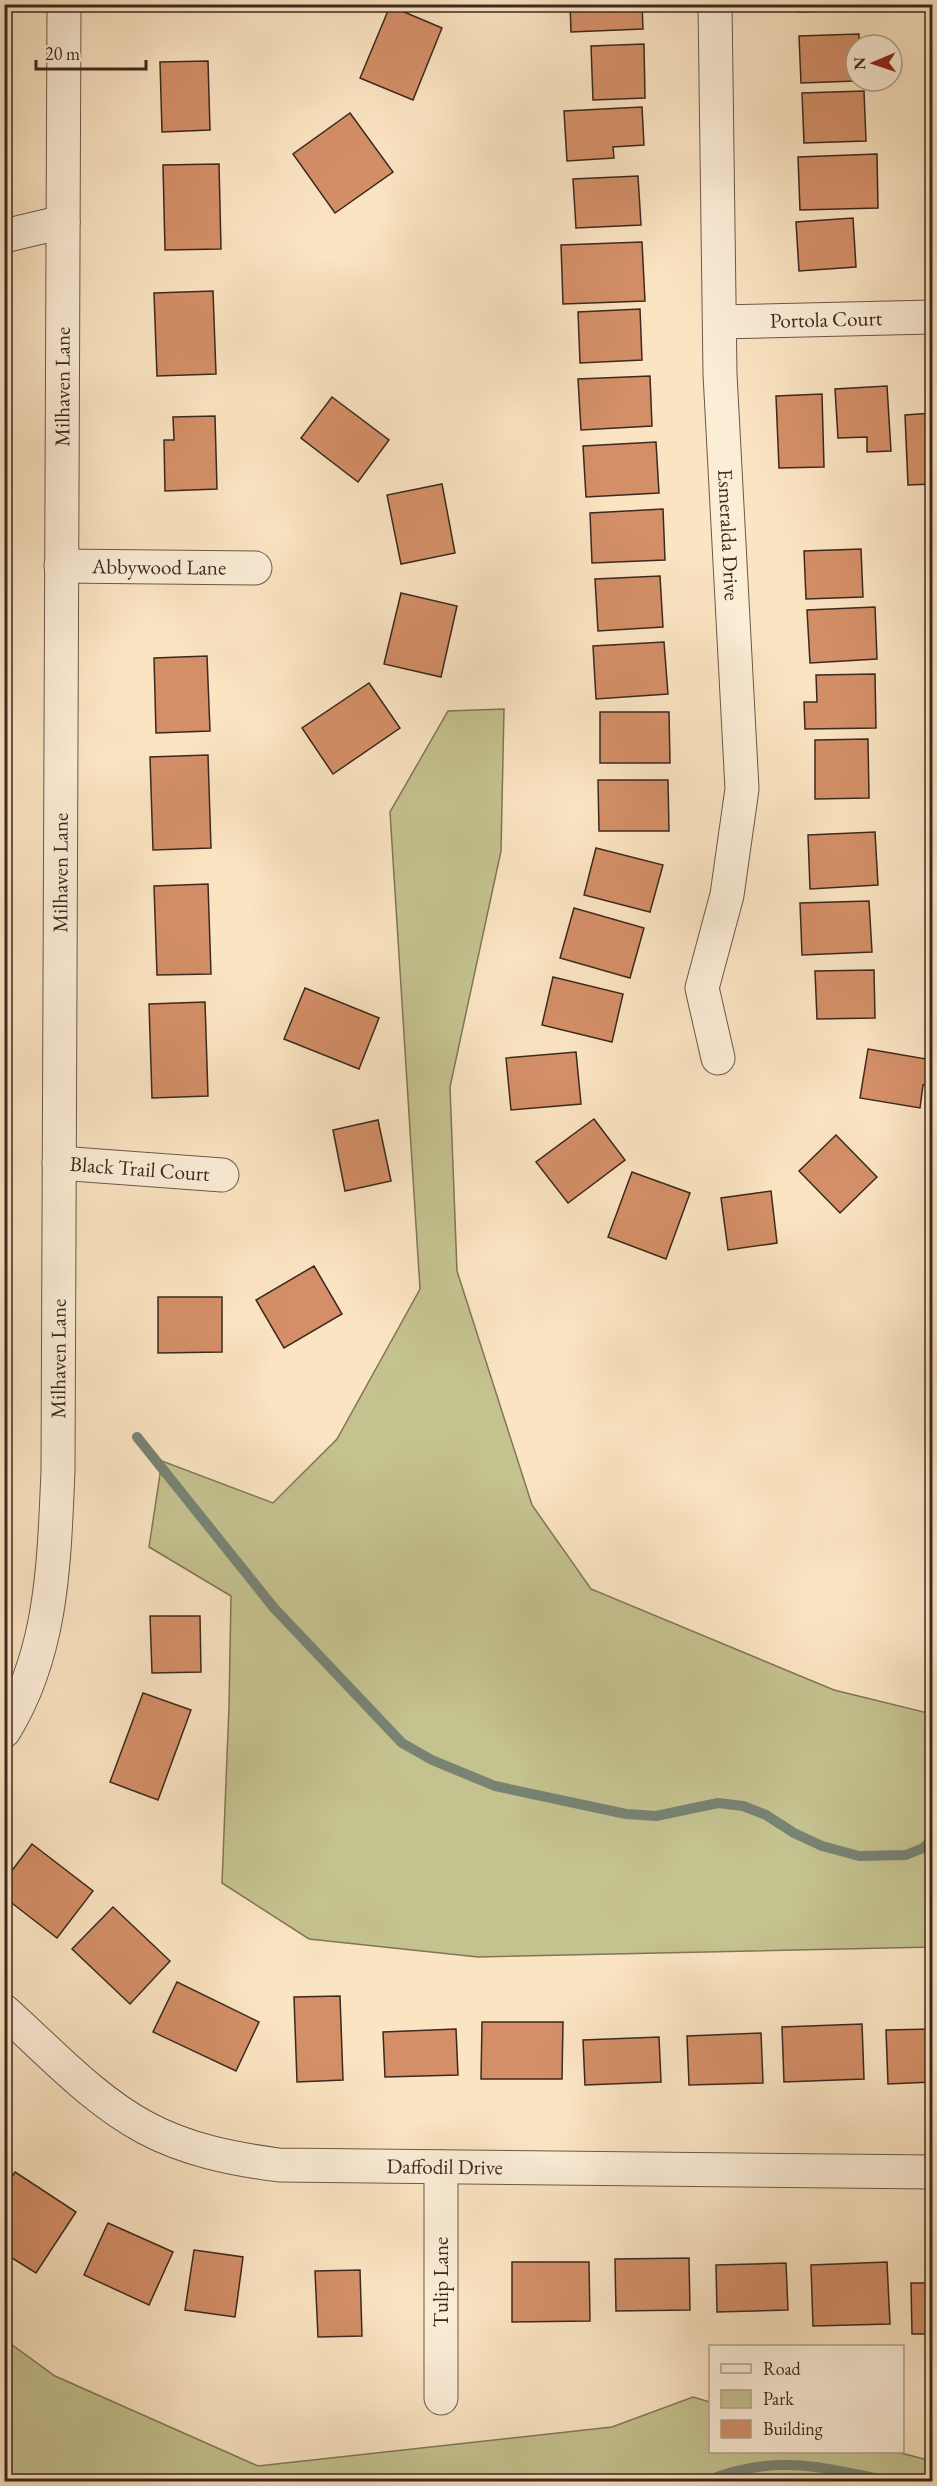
<svg xmlns="http://www.w3.org/2000/svg" width="937" height="2486" font-family="'EB Garamond',serif">
  <style>
    .green { fill: #c4c28f; stroke: #807657; stroke-width: 1.5 }
    .lines { fill: none; stroke-linecap: round; stroke-linejoin: round }
    .stream { stroke: #788374; stroke-width: 10 }
    .building { fill: #d48f68; stroke: #3c291f; stroke-width: 1.5 }
    .minor-casing { stroke: #6c5848; stroke-width: 35 }
    .tertiary-casing { stroke: #6c5848; stroke-width: 35 }
    .minor { stroke: #fcedd7; stroke-width: 33 }
    .tertiary { stroke: #fcedd7; stroke-width: 33 }
    .labels { text-anchor: middle; stroke-width: 4.5; stroke-linejoin: round; paint-order: stroke }
    .street-label { font-size: 21px; fill: #3c291f; stroke: #fcedd7 }
  </style>
  <rect width="100%" height="100%" fill="#fbe4c2"/>
  <filter id="stains"><feTurbulence type="fractalNoise" baseFrequency=".00333" numOctaves="4"/><feColorMatrix values="0 0 0 0 .2 0 0 0 0 .09 0 0 0 0 .02 0 0 0 .5 -.17"/></filter>
  <radialGradient id="worn" r=".72"><stop offset=".6" stop-color="#630" stop-opacity="0"/><stop offset="1" stop-color="#630" stop-opacity=".3"/></radialGradient>
  <g class="green">
    <path d="M504,709l-3,142 -51,236 7,184 75,234 59,84 243,101 98,24v233l-454,10 -169,-18 -87,-56 7,-177 2,-110 -82,-49 13,-86 111,42 64,-64 83,-150 -30,-477 58,-101z"/>
    <path d="M4,2339l51,37 203,90 354,-39 81,-30 17,5v50h187l35,9v20h-927z"/>
  </g>
  <g class="lines">
    <g class="stream">
      <path d="M137,1437l137,171 128,135 30,17 63,26 131,28 30,2 62,-13 25,3 23,9 28,18 28,13 37,10 47,-1 17,-7 9,-8"/>
      <path d="M704,2482c72,-30 119,-14 191,0"/>
    </g>
  </g>
  <g class="building">
    <path d="M570,4h72l1,25 -72,3z"/>
    <path d="M798,4h62v6l-62,2z"/>
    <path d="M390,6l52,22 -29,72 -53,-22z"/>
    <path d="M859,34v11h-3v36l-55,2 -2,-47z"/>
    <path d="M644,44l1,54 -52,2 -2,-54z"/>
    <path d="M208,61l2,69 -48,2 -2,-70z"/>
    <path d="M864,91l2,50 -62,2 -2,-50z"/>
    <path d="M642,107l2,38 -31,2 1,11 -47,3 -3,-50z"/>
    <path d="M350,113l43,59 -58,41 -42,-59z"/>
    <path d="M877,154l1,54 -78,2 -2,-53z"/>
    <path d="M219,164l2,85 -56,1 -2,-85z"/>
    <path d="M638,176l3,49 -65,3 -3,-49z"/>
    <path d="M853,218l3,49 -57,4 -3,-49z"/>
    <path d="M642,242l3,59 -82,3 -2,-59z"/>
    <path d="M213,291l3,83 -59,2 -3,-83z"/>
    <path d="M640,309l2,51 -62,3 -2,-51z"/>
    <path d="M650,376l2,50 -71,4 -3,-51z"/>
    <path d="M887,386l4,65 -24,1v-15l-29,1 -3,-49z"/>
    <path d="M822,394l2,73 -45,1 -3,-72z"/>
    <path d="M332,397l57,43 -31,42 -57,-44z"/>
    <path d="M932,413v71l-24,1 -3,-70z"/>
    <path d="M215,416l2,73 -52,2 -1,-51h10l-1,-23z"/>
    <path d="M656,442l3,51 -73,4 -3,-51z"/>
    <path d="M442,484l13,69 -54,11 -14,-69z"/>
    <path d="M663,509l2,51 -73,3 -2,-50z"/>
    <path d="M861,549l2,48 -57,2 -2,-48z"/>
    <path d="M660,576l3,51 -65,4 -3,-52z"/>
    <path d="M401,593l56,13 -16,71 -57,-13z"/>
    <path d="M875,607l2,52 -67,4 -3,-53z"/>
    <path d="M664,642l4,52 -72,5 -3,-53z"/>
    <path d="M207,656l3,75 -54,2 -2,-75z"/>
    <path d="M875,674l1,54 -71,1 -1,-27h13l-1,-27z"/>
    <path d="M369,683l31,45 -67,46 -31,-46z"/>
    <path d="M600,712h69l1,51h-70z"/>
    <path d="M868,739l1,59 -54,1v-59z"/>
    <path d="M208,755l3,93 -58,2 -3,-93z"/>
    <path d="M598,780h70l1,51h-70z"/>
    <path d="M875,832l3,53 -68,4 -2,-54z"/>
    <path d="M596,848l67,17 -13,47 -66,-17z"/>
    <path d="M208,884l3,90 -54,1 -3,-89z"/>
    <path d="M869,901l3,51 -70,3 -2,-52z"/>
    <path d="M574,908l70,20 -14,50 -70,-20z"/>
    <path d="M874,970l1,48 -58,1 -2,-48z"/>
    <path d="M553,977l70,17 -11,48 -70,-17z"/>
    <path d="M305,988l74,30 -20,51 -75,-30z"/>
    <path d="M205,1002l3,94 -56,2 -3,-94z"/>
    <path d="M868,1049l64,11 -4,25h-5l-3,23 -60,-10z"/>
    <path d="M576,1052l5,52 -70,6 -5,-52z"/>
    <path d="M594,1119l31,41 -57,43 -32,-41z"/>
    <path d="M378,1120l13,61 -46,10 -12,-61z"/>
    <path d="M836,1135l41,42 -37,36 -41,-42z"/>
    <path d="M632,1172l58,21 -24,66 -58,-22z"/>
    <path d="M771,1191l6,52 -49,7 -7,-52z"/>
    <path d="M314,1266l28,48 -58,34 -28,-48z"/>
    <path d="M158,1297h64v55l-64,1z"/>
    <path d="M150,1616h50l1,56 -49,1z"/>
    <path d="M143,1693l48,17 -33,90 -48,-18z"/>
    <path d="M32,1844l61,47 -36,47 -53,-41v-16z"/>
    <path d="M113,1907l57,54 -40,43 -58,-55z"/>
    <path d="M177,1982l82,40 -23,49 -83,-39z"/>
    <path d="M340,1996l3,84 -46,2 -3,-85z"/>
    <path d="M482,2022h81l-1,57h-81z"/>
    <path d="M862,2024l2,55 -80,3 -2,-55z"/>
    <path d="M456,2029l2,46 -73,2 -2,-45z"/>
    <path d="M932,2029v53l-44,2 -2,-54z"/>
    <path d="M761,2033l2,50 -74,2 -2,-49z"/>
    <path d="M659,2037l2,45 -76,3 -2,-45z"/>
    <path d="M15,2172l61,40 -40,61 -32,-20v-13l7,-10 -7,-4v-37z"/>
    <path d="M108,2223l65,29 -24,53 -65,-30z"/>
    <path d="M194,2250l49,7 -8,60 -50,-7z"/>
    <path d="M689,2258l1,52 -74,1 -1,-52z"/>
    <path d="M512,2262h77l1,59 -78,1z"/>
    <path d="M887,2262l3,62 -77,2 -2,-61z"/>
    <path d="M786,2263l2,47 -71,2 -1,-47z"/>
    <path d="M360,2270l2,66 -44,1 -3,-66z"/>
    <path d="M911,2283h21v51h-20z"/>
  </g>
  <g class="lines">
    <defs>
      <g id="minor">
        <path id="s1" d="M715,4l5,370 22,415 -15,106 -25,93 16,70"/>
        <path d="M4,236l59,-14"/>
        <path id="s2" d="M720,322l212,-5"/>
        <path id="s3" d="M61,566l194,2"/>
        <path id="s4" d="M59,1163l163,12"/>
        <path id="s5" d="M4,2011c45,40 89,89 142,117 41,22 87,31 133,37l653,7"/>
        <path d="M441,2398v-231"/>
      </g>
      <g id="tertiary">
        <path id="s6" d="M4,1731c49,-79 50,-170 54,-260l6,-1467"/>
      </g>
    </defs>
    <use href="#minor" class="minor-casing"/>
    <use href="#tertiary" class="tertiary-casing"/>
    <use href="#minor" class="minor"/>
    <use href="#tertiary" class="tertiary"/>
  </g>
  <g class="labels">
    <g class="street-label">
      <text dy="7" stroke="none"><textPath href="#s2" startOffset="106">Portola Court</textPath></text>
      <text dy="7" stroke="none"><textPath href="#s6" startOffset="1353">Milhaven Lane</textPath></text>
      <text dy="7" stroke="none"><textPath href="#s1" startOffset="531">Esmeralda Drive</textPath></text>
      <text dy="7" stroke="none"><textPath href="#s3" startOffset="98">Abbywood Lane</textPath></text>
      <text dy="7" stroke="none"><textPath href="#s6" startOffset="867">Milhaven Lane</textPath></text>
      <text dy="7" stroke="none"><textPath href="#s4" startOffset="81">Black Trail Court</textPath></text>
      <text dy="7" stroke="none"><textPath href="#s6" startOffset="381">Milhaven Lane</textPath></text>
      <text dy="7" stroke="none"><textPath href="#s5" startOffset="489">Daffodil Drive</textPath></text>
      <text transform="translate(441 2282) rotate(-90)" y="7">Tulip Lane</text>
    </g>
  </g>
  <rect width="937" height="2486" fill="none" stroke="#fbe4c2" stroke-width="24"/>
  <rect x="6" y="6" width="925" height="2474" fill="none" stroke="#3c291f" stroke-width="3"/>
  <rect x="12" y="12" width="913" height="2462" fill="none" stroke="#3c291f" stroke-width="1.5"/>
  <rect x="709" y="2345" width="195" height="108" fill="#fcedd7" stroke="#af9f8d" stroke-width="1.5"/>
  <rect x="721" y="2364" width="30" height="9" fill="#fcedd7" stroke="#af9f8d" stroke-width="1.5"/>
  <text x="763" y="2375" font-size="18" fill="#3c291f">Road</text>
  <rect x="721" y="2390" width="30" height="18" fill="#c4c28f" stroke="#af9f8d" stroke-width="1.5"/>
  <text x="763" y="2405" font-size="18" fill="#3c291f">Park</text>
  <rect x="721" y="2420" width="30" height="18" fill="#d48f68" stroke="#af9f8d" stroke-width="1.5"/>
  <text x="763" y="2435" font-size="18" fill="#3c291f">Building</text>
  <g transform="translate(874 63) rotate(268)"><circle r="28" fill="#fcedd7" stroke="#af9f8d" stroke-width="1.5"/>
  <path d="M0-4.5L10 22L0 15L-10 22Z" fill="#8f2418"/>
  <text y="-9" font-size="16" font-weight="bold" text-anchor="middle" fill="#3c291f">N</text>
  </g>
  <path d="M36 60v9h110v-9" fill="none" stroke="#3c291f" stroke-width="3"/>
  <text x="45" y="60" font-size="18" fill="#3c291f" stroke="#fcedd7" stroke-width="4.5" paint-order="stroke">20 m</text>
  <rect width="100%" height="100%" filter="url(#stains)"/>
  <rect width="100%" height="100%" fill="url(#worn)"/>
</svg>
